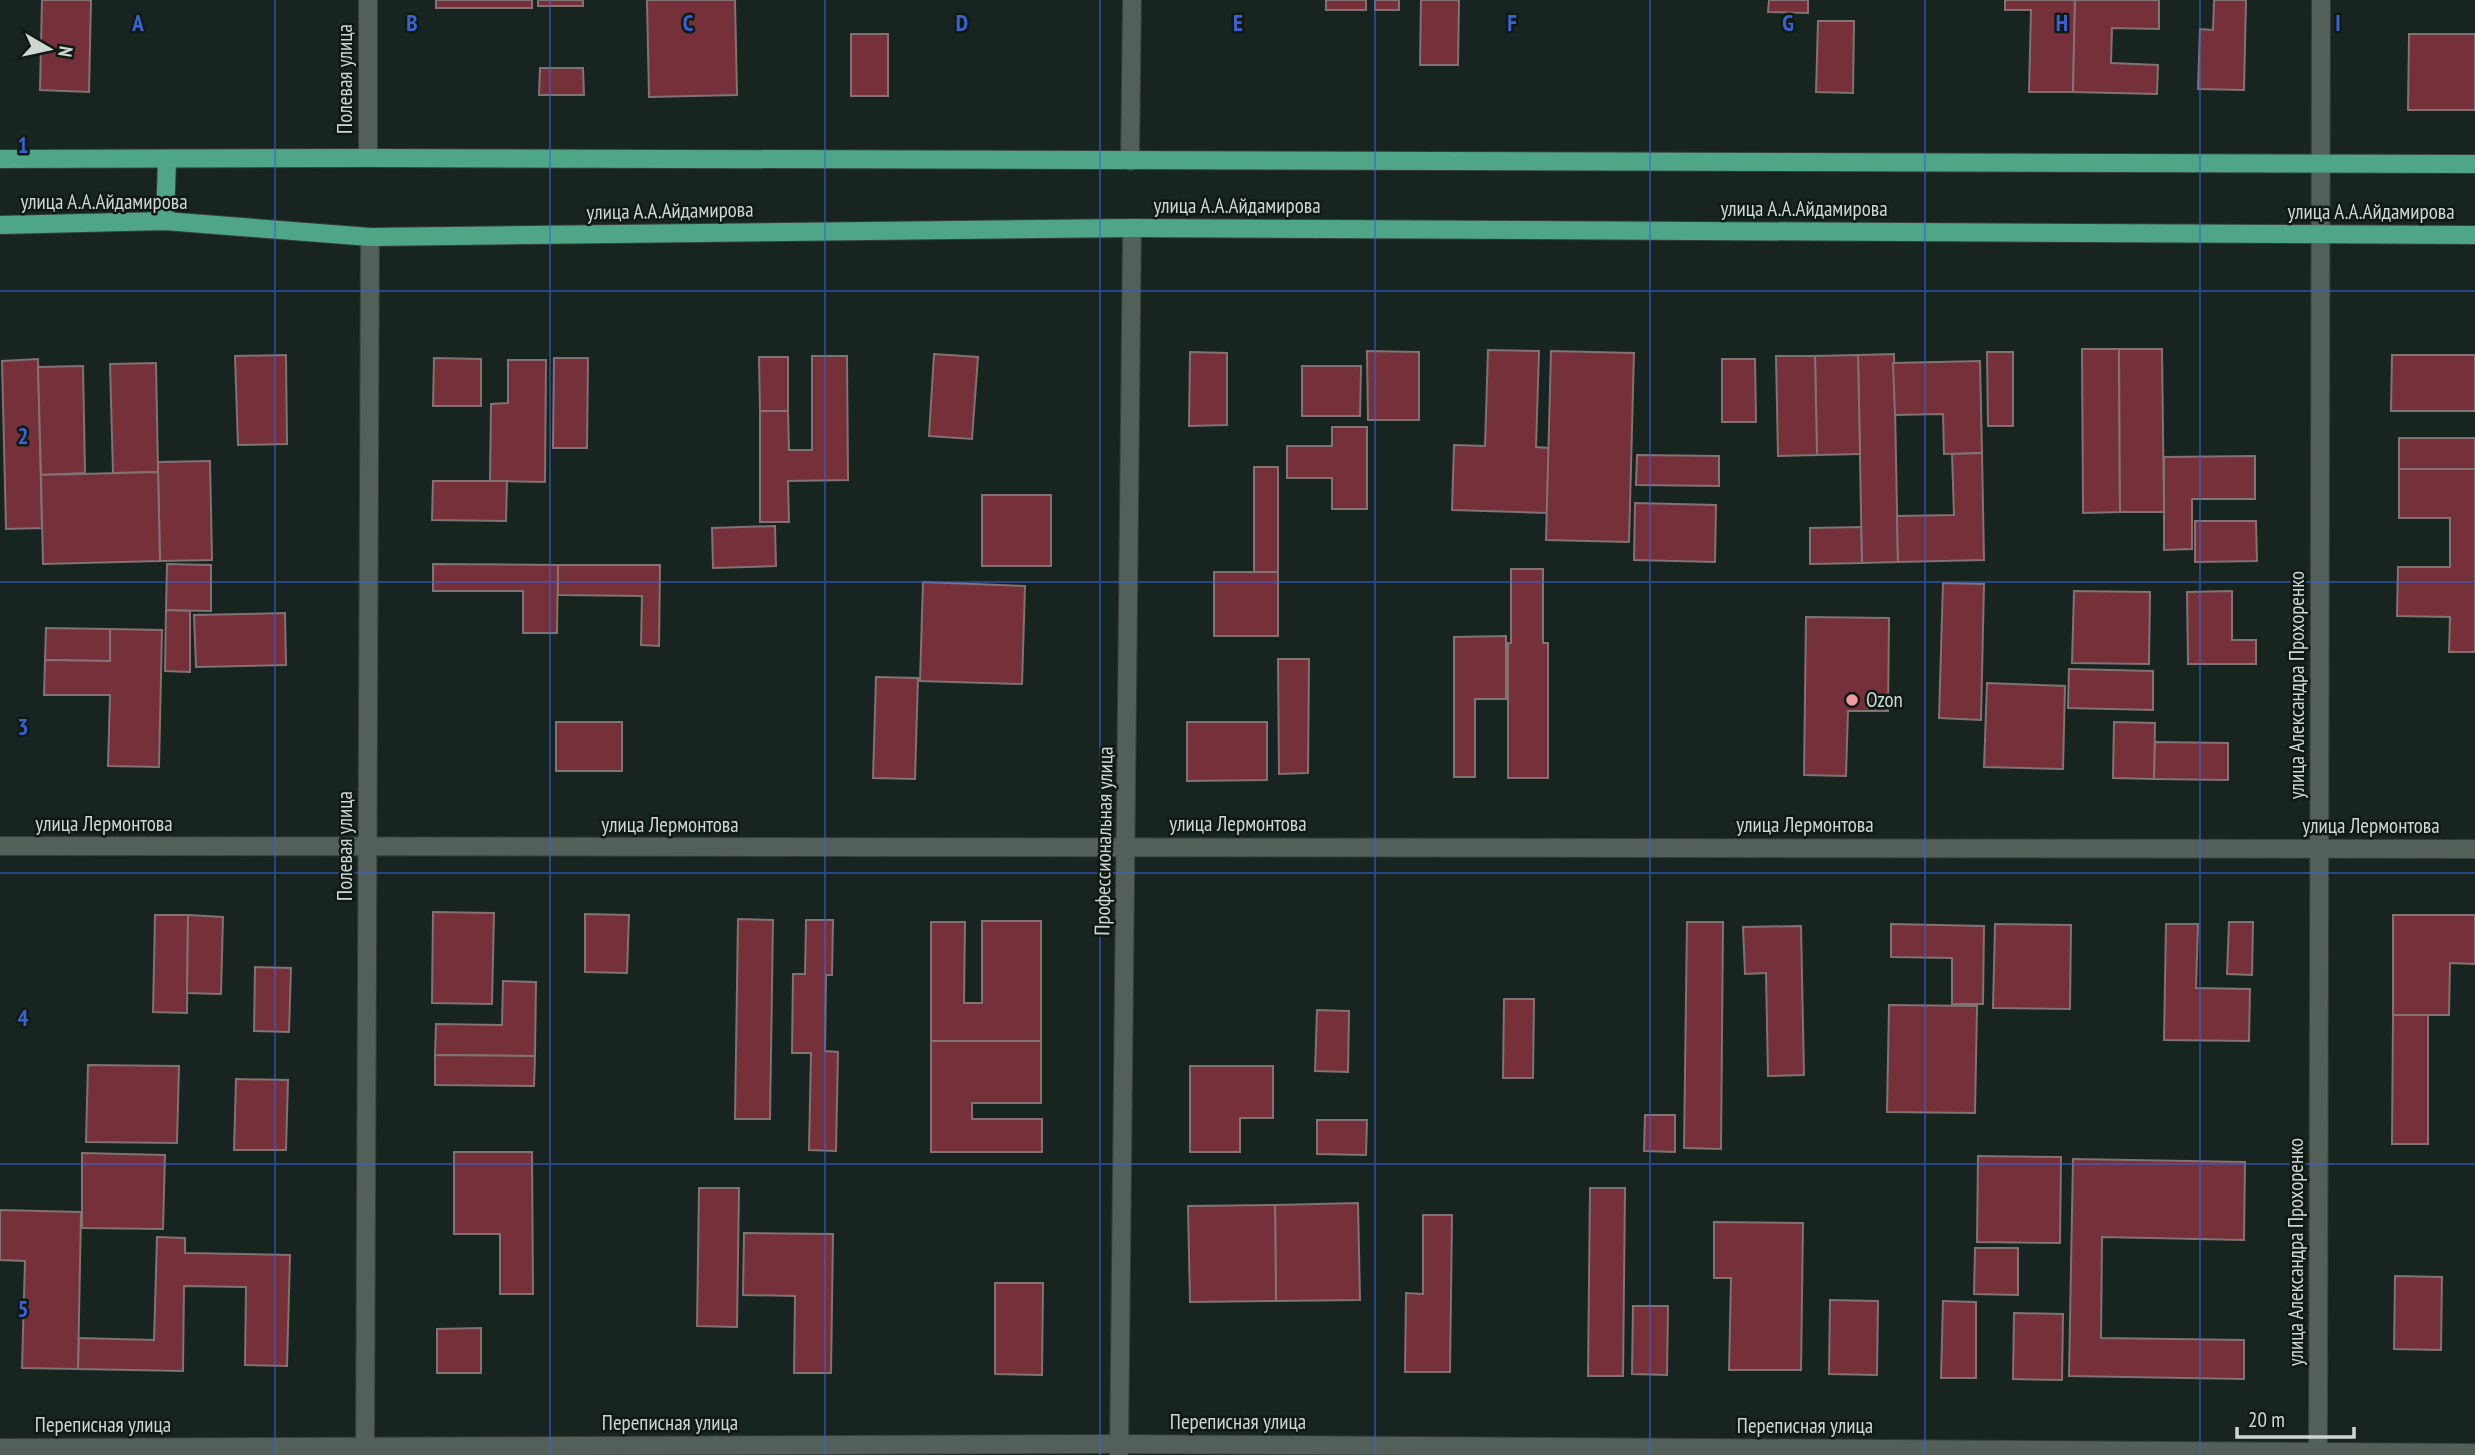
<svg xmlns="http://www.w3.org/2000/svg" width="2475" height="1455" font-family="'PT Sans Narrow',sans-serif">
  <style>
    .building { fill: #75303a; stroke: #817273; stroke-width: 2 }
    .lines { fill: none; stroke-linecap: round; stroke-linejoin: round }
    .minor-casing { stroke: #353d39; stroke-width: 20 }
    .major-casing { stroke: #353d39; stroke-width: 20 }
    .minor { stroke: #526059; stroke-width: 18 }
    .major { stroke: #4fa687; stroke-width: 18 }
    .grid { fill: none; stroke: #3863d7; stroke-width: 2; stroke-opacity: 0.55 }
    .poi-dot { fill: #f49aa3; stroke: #0f1a15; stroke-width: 2.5 }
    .labels { text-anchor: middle; stroke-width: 5; stroke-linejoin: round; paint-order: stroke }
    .street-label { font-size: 21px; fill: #cfd7d3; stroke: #0f1a15 }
    .poi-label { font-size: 21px; fill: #cfd7d3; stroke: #0f1a15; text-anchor: start }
    .grid-label { font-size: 23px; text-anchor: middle; font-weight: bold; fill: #3863d7; stroke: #0f1a15; stroke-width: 5; stroke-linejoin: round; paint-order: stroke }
  </style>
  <rect width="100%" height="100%" fill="#18241f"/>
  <g class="building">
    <path d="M42,0h49l-2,92 -49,-2z"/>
    <rect x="436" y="0" width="96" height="8"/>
    <rect x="538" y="0" width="45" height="6"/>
    <path d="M647,0h88l2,95 -88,2z"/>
    <rect x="1326" y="0" width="40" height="10"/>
    <rect x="1375" y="0" width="24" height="10"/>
    <path d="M1421,0h38l-1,65h-38z"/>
    <path d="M1769,0h39v13l-40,-1z"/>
    <path d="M2005,0h70l-2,92h-44l2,-82h-26z"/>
    <path d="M2075,0h84v29l-47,-1 -1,35 47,2 -1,29 -84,-2z"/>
    <path d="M2214,0h32l-2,90 -46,-1 2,-60 13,1z"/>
    <path d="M1818,21h36l-1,72 -37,-1z"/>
    <rect x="851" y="34" width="37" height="62"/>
    <path d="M2409,34h66v76h-67z"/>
    <path d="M540,68h43l1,27h-45z"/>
    <path d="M2082,349h37l1,163 -37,1z"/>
    <path d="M2119,349h43l2,163h-44z"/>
    <path d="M1488,350l51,1 -3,96 13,1 -2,65 -95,-3 2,-65 31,1z"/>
    <path d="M1367,351l52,1v68h-51z"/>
    <path d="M1551,351l83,2 -5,189 -83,-2z"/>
    <path d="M1190,352l37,1v72l-38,1z"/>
    <path d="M1987,352h26v74h-25z"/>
    <path d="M934,354l44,3 -6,82 -43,-3z"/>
    <path d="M1894,354l4,208 -36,1 -4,-208z"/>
    <path d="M286,355l1,89 -49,1 -3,-89z"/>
    <path d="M1858,355l2,99 -43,1 -2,-99z"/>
    <path d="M2392,355h83v56h-84z"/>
    <path d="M812,356h35l1,124 -60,1 1,41h-29v-111h28l1,39h23z"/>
    <path d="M1776,356h39l2,99 -39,1z"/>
    <path d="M759,357h29v54h-28z"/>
    <path d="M434,358l47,1v47h-48z"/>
    <path d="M554,358h34l-1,90h-34z"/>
    <path d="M38,359l4,169 -36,1 -4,-168z"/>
    <path d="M1722,359h33l1,63h-34z"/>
    <path d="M508,360h38l-1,122 -55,-1 1,-77 17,-1z"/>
    <path d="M1980,361l2,92 -38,1 -1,-40 -48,1 -2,-52z"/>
    <path d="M156,363l2,109 -45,1 -3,-109z"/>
    <path d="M83,366l2,107 -44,2 -3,-108z"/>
    <path d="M1302,366h59l-1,50h-58z"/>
    <path d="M1332,427h35v82h-35v-31h-45v-32h45z"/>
    <rect x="2399" y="438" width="76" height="31"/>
    <path d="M1982,453l2,107 -86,2 -1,-46 57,-1 -2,-61z"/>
    <path d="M1637,455l82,1v30l-83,-1z"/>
    <path d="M2255,456v43h-63v50l-28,1v-93z"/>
    <path d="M210,461l2,99 -52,1 -2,-99z"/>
    <rect x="1254" y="467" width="24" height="105"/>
    <path d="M2399,469h76v183h-26l1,-35 -53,-1 1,-49h52v-49h-51z"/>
    <path d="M158,472l2,89 -117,3 -2,-89z"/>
    <path d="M433,481h74l-1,40 -74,-1z"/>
    <rect x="982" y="495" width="69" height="71"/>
    <path d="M1635,503l81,2 -1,57 -81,-2z"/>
    <path d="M2195,521h61l1,40 -62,1z"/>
    <path d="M775,526l1,40 -63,2 -1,-40z"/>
    <path d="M1861,527l1,36 -52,1v-36z"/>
    <path d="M167,564l44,1v46l-45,-1z"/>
    <path d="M433,564l125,1 -1,68h-34v-42h-90z"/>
    <path d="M558,565h102l-1,81 -18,-1 1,-49 -84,-1z"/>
    <path d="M1511,569h32v74h5v135h-40v-135h3z"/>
    <rect x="1214" y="572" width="64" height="64"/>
    <path d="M923,582l102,4 -3,98 -102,-3z"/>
    <path d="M1943,583l41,1 -3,136 -42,-2z"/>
    <path d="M2074,591l76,1 -1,72 -77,-1z"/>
    <path d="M2232,591v49h24v24h-68l-1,-72z"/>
    <path d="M166,610l24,1v61l-25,-1z"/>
    <path d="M285,613l1,52 -90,2 -2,-52z"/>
    <path d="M1806,617l83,1 -1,93h-40l-2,65 -42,-1z"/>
    <path d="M46,628l64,1v32l-65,-1z"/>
    <path d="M110,629l52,1 -3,137 -51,-1 2,-71h-66l1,-35 65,1z"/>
    <path d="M1506,636v63h-31v78h-21v-140z"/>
    <path d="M1278,659h31l-1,114 -29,1z"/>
    <path d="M2069,669l84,2v39l-85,-2z"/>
    <path d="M876,677l42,1 -3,101 -42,-1z"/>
    <path d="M1987,683l78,3 -2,83 -79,-2z"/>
    <rect x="556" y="722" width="66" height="49"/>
    <path d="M1187,722h80v58l-80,1z"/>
    <path d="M2114,722l41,1 -1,56 -41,-1z"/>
    <path d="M2155,742l73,1v37l-74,-1z"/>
    <path d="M433,912l61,1 -2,91 -60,-1z"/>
    <path d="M585,914l44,1 -2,58 -42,-1z"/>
    <path d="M155,915h33l-1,98 -34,-1z"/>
    <path d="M188,915l35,2 -2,77 -34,-1z"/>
    <path d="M2393,915h82v49l-25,-1 -1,52h-56z"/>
    <path d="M738,919l35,1 -3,199h-35z"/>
    <path d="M806,920h27l-1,55h-6l-1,76 13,1 -2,99 -27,-1 2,-97h-19l1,-79h12z"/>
    <path d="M982,921h59v120h-110v-119h34l-1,81h18z"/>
    <path d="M1687,922h36l-2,227 -37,-1z"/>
    <path d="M2229,922h24l-1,53 -25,-1z"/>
    <path d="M1891,924l93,2 -1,78h-31v-46l-61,-1z"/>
    <path d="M1995,924l76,1 -1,84 -77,-1z"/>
    <path d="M2166,924h32l-2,64 54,1 -1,52 -85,-1z"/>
    <path d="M1801,926l3,149 -36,1 -2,-103 -21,1 -2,-47z"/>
    <path d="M255,967l36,1 -2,64 -35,-1z"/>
    <path d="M503,981l33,1 -1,74 -100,-1 1,-31 66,1z"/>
    <path d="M1504,999h30l-1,79h-30z"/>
    <path d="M1889,1005l88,1 -2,107 -88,-1z"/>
    <path d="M1317,1010l32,1 -1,61 -33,-1z"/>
    <path d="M2393,1015h35v129h-36z"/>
    <path d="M931,1041h110v62h-69v16h70v33h-111z"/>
    <path d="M435,1055l100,1 -1,30 -99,-1z"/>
    <path d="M88,1065l91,1 -2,77 -91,-1z"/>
    <path d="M1190,1066h83v52h-33v34h-50z"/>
    <path d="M236,1079l52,1 -2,70h-52z"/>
    <path d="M1645,1115h30v37l-31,-1z"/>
    <path d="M1317,1120h50l-1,35 -49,-1z"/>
    <path d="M454,1152h78l1,142h-33v-60h-46z"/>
    <path d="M82,1153l83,2 -2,74 -81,-1z"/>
    <path d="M1978,1156l83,1 -1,86 -83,-1z"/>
    <path d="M2073,1159l172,3 -1,78 -142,-3 -1,101 143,2v39l-175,-3z"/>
    <path d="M699,1188h40l-2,139 -40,-1z"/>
    <path d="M1590,1188h35l-2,188h-35z"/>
    <path d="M1358,1203l2,97 -84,1 -1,-96z"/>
    <path d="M1275,1205l1,96 -86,1 -2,-96z"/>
    <path d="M0,1210l81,2 -3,157 -56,-1 3,-107 -25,-1z"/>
    <path d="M1423,1215h29l-2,157h-45l1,-79 17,1z"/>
    <path d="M1714,1222l89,1 -2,147h-72l2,-92h-17z"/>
    <path d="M744,1233l89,1 -2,139h-37l1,-77 -52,-1z"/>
    <path d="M157,1237l28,1v15l105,2 -3,111 -42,-1 1,-78 -62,-1 -1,85 -105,-2 1,-31 75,2z"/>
    <path d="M1975,1248h43v47l-44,-1z"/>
    <path d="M2395,1276l47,1 -1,73 -47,-1z"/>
    <path d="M995,1283h48l-1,92 -47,-1z"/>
    <path d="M1830,1300l48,1 -1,74 -48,-1z"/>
    <path d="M1943,1301l33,1v76h-35z"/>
    <path d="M1633,1306h35l-1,69 -35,-1z"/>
    <path d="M2014,1313l49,1 -1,66 -49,-1z"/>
    <path d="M481,1328v45h-44v-44z"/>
  </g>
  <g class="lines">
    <defs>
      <g id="minor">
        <path d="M368,0v158"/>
        <path d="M1130,161l2,-161"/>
        <path d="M0,846l2475,3"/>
        <path d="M0,1448l1119,-4 1356,9"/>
        <path d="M1119,1453l13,-1225"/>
        <path d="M365,1455l5,-1218"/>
        <path d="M2318,1455l3,-1455"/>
      </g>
      <g id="major">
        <path d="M0,159l368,-1 2107,6"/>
        <path d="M165,221l2,-61"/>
        <path d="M0,225l165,-4 205,16 762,-9 1343,7"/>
      </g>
    </defs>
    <use href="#minor" class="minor-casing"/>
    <use href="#major" class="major-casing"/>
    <use href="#minor" class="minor"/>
    <use href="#major" class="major"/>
  </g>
  <path class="grid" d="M275,0v1455M550,0v1455M825,0v1455M1100,0v1455M1375,0v1455M1650,0v1455M1925,0v1455M2200,0v1455M0,291h2475M0,582h2475M0,873h2475M0,1164h2475"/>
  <circle class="poi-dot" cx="1852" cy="700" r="7"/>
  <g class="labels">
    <g class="street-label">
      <text transform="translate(345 79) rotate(-90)" y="7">Полевая улица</text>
      <text x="104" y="209">улица А.А.Айдамирова</text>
      <text x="1237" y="213">улица А.А.Айдамирова</text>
      <text x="1804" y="216">улица А.А.Айдамирова</text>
      <text transform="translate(670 211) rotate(-1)" y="7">улица А.А.Айдамирова</text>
      <text x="2371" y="219">улица А.А.Айдамирова</text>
      <text transform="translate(2297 685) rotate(-90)" y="7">улица Александра Прохоренко</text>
      <text x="104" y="831">улица Лермонтова</text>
      <text x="1238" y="831">улица Лермонтова</text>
      <text x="670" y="832">улица Лермонтова</text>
      <text x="1805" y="832">улица Лермонтова</text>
      <text x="2371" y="833">улица Лермонтова</text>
      <text transform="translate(1104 841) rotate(-89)" y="7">Профессиональная улица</text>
      <text transform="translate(345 846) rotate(-90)" y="7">Полевая улица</text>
      <text transform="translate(2296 1252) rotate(-90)" y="7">улица Александра Прохоренко</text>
      <text x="1238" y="1429">Переписная улица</text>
      <text x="670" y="1430">Переписная улица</text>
      <text x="103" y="1432">Переписная улица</text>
      <text x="1805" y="1433">Переписная улица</text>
    </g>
    <g class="poi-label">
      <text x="1866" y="707">Ozon</text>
    </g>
  </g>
  <g class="grid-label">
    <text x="138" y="31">A</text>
    <text x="412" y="31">B</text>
    <text x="688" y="31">C</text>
    <text x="962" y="31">D</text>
    <text x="1238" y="31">E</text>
    <text x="1512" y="31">F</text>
    <text x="1788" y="31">G</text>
    <text x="2062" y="31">H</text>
    <text x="2338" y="31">I</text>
    <text x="23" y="153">1</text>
    <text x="23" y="444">2</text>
    <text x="23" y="735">3</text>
    <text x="23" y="1026">4</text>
    <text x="23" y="1317">5</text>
  </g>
  <g transform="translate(49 49) rotate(99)" stroke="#0f1a15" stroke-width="5" paint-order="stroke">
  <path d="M0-5L12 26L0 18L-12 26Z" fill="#cfd7d3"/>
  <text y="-10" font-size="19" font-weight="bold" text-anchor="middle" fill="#cfd7d3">N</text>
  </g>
  <path d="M2237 1427v10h117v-10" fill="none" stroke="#cfd7d3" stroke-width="3.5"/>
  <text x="2248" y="1427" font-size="21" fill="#cfd7d3" stroke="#0f1a15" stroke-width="5" paint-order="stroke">20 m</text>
</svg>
